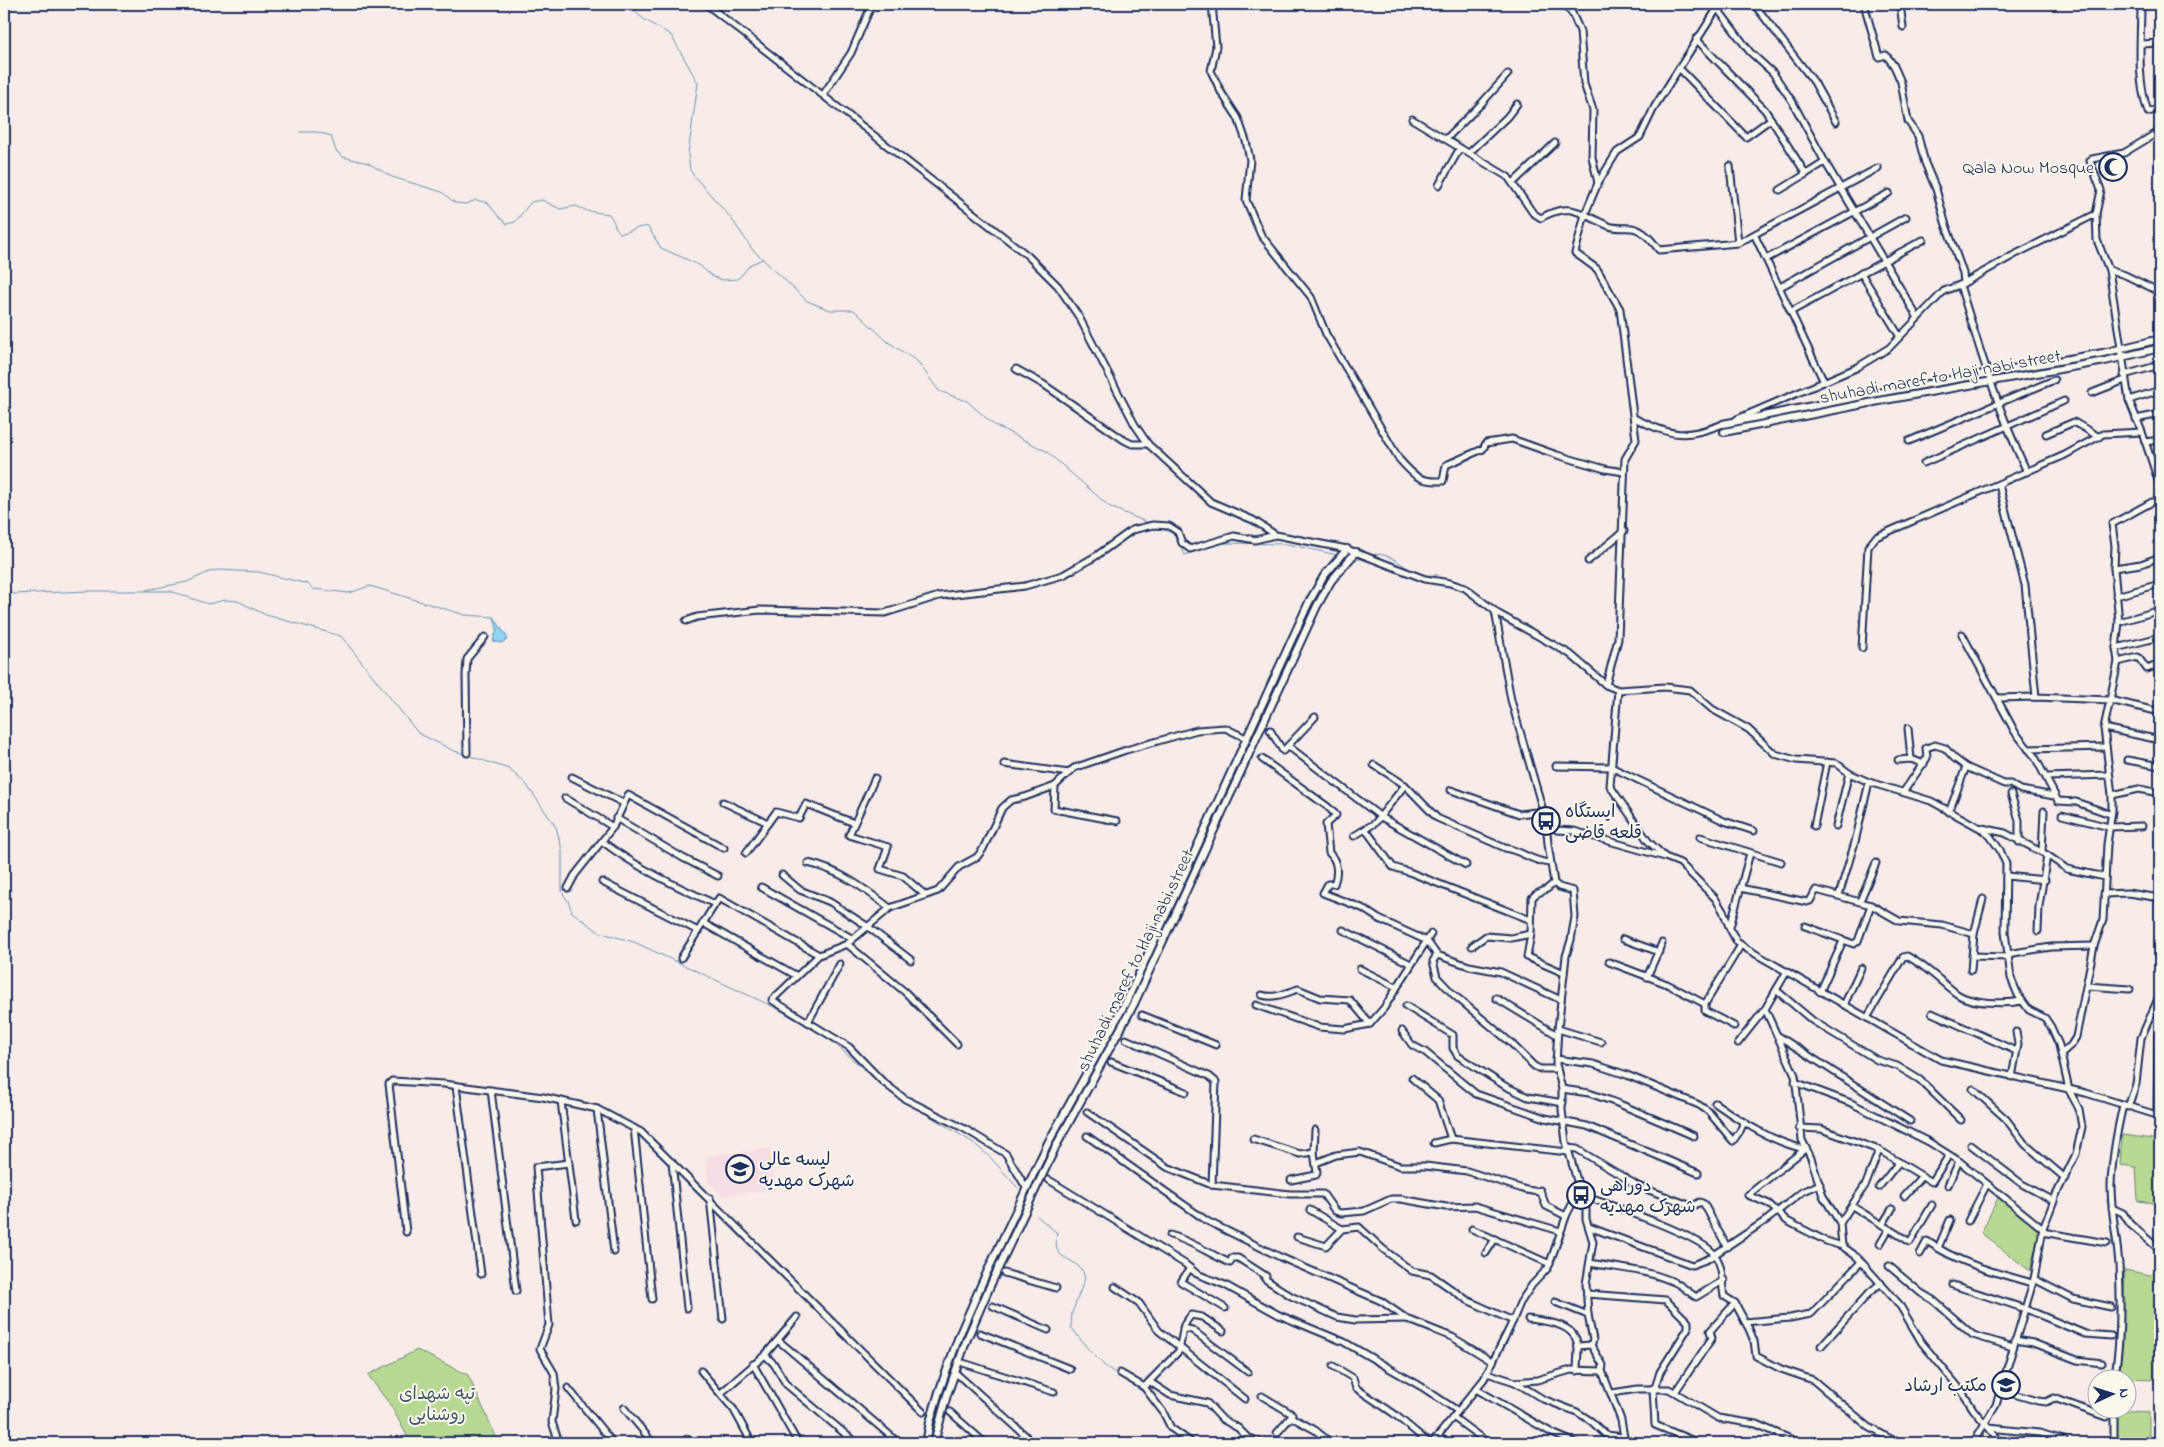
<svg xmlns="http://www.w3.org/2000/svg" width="2164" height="1447" font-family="'Indie Flower','Playpen Sans Arabic',sans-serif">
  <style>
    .built { fill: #f7dee4 }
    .green { fill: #b8d993; stroke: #6a8478 }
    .water { fill: #8ed4f0; stroke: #6092b6 }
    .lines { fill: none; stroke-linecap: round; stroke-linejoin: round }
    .stream { stroke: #6092b6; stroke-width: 1 }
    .minor-casing { stroke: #1b2f5e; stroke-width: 9 }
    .major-casing { stroke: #1b2f5e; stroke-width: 10 }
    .minor { stroke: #fbf7ec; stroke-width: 5 }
    .major { stroke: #fbf7ec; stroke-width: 6 }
    .labels { text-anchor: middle; stroke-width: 4; stroke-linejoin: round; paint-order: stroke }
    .poi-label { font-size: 18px; fill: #1b2f5e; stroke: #fbf7ec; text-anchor: start }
    .street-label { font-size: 18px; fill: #1b2f5e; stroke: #fbf7ec }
    .park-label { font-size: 18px; fill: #425a6b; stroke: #fbf7ec }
  </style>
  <rect width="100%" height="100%" fill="#f9ece8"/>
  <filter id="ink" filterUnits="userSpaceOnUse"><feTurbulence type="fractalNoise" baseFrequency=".02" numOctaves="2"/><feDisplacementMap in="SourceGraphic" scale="10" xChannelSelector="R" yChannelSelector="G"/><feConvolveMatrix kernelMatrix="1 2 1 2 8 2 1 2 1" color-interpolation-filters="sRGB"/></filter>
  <g filter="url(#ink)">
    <path class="built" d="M771,1148l4,42 -52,6 -15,-14 -2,-26z"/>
    <g class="green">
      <path d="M2122,1135l38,5v64l-22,-3 -2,-34 -16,-2z"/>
      <path d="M1999,1196l41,33 -10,42 -49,-38z"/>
      <path d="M2160,1265v114l-40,-1 5,-108 25,5z"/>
      <path d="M417,1350l51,25 31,68h-88l-20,-37 -23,-31z"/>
      <path d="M2117,1410l32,2v29h11v2h-42z"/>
    </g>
    <path class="water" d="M494,617l13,20v3l-6,3 -8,-2 4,-12z"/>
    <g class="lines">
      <g class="stream">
        <path d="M626,4l19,16 26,15 27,48 -10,71 2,16 4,6 37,42 21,31 55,52 23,9h24l34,32 29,19 22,30 28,10 27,24 52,26 64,56 41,17"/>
        <path d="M300,132h17l14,4 5,15 7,6 25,6 24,14 50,15 13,11 11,1 10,-4 12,3 10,13 9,8 8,-2 16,-20 11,-2 18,9 16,-3 11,5 22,3c5,6 5,13 11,19 11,0 18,-8 28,-6l13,21 38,17 14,12 10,3 15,-1 13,-15 12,-5"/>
        <path d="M1161,528l15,7 9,20 37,-12 65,1 50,11"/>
        <path d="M1371,555c18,-5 33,13 47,19 6,2 14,1 20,1"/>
        <path d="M1356,560l7,-2"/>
        <path d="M4,588l9,6 76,-3h81l38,13 17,-4 13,1 28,14 75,21 77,97 34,17 57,19 17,15 30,43 6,23v42l6,9 4,11 27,20 35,10 142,66 52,30 60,52 10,7"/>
        <path d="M146,590l41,-8 22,-10 9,-2 41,2 49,12 5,5 36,4 21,-7 95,29 29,2"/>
        <path d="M910,1104l62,38 17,14 29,32"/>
        <path d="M2109,1172v-10l3,-15"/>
        <path d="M2109,1184l-2,16 4,20"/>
        <path d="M1037,1216l20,17c-4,27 7,20 22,34 3,2 5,7 6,11l-13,35 -1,14 17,22 17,17 41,28"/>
        <path d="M2114,1243l3,44v47"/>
        <path d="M1181,1438l6,5"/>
      </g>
      <defs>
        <g id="minor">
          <path d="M706,4l321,251 31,31 21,31 56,108 13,19 63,58 42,18 23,15 71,14 78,30 25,4 15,5 30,23 16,89 35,121 11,9 17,1 91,26 15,6 35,35 8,13 7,18 7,13 10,7 194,111 145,33 74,23"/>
          <path d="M1212,4l4,43 -5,24 10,21 17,26 8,23 4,19 -4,40 15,35 50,62 15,37 73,125c15,17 20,23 44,22l3,-16 37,-16 3,-6 26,-4 45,16 48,14 19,3"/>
          <path d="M1563,4l9,9 8,18 4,53 9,26 -1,47 6,26"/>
          <path d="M1754,4l60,78 22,40"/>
          <path d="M1864,4l15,53 7,-2 8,11 7,16 7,39 10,15 7,27 11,26 9,33 18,51 1,10"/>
          <path d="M1900,4l3,23"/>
          <path d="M2141,4c0,36 -5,73 7,108l10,-3 2,13"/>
          <path d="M1717,8l33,44 23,21 19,28 33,61 93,156"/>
          <path d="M1696,39l69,71 41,64 19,-12"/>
          <path d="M2141,44l19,-1"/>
          <path d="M1679,68l67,69 25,-18"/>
          <path d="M823,95l28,-42 21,-49"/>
          <path d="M1412,119l96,58 25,36 8,5c30,-18 41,-3 68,8 8,3 16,1 23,2 11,1 21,14 27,22l79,-7 140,-75"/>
          <path d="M1446,139l35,-35 27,-30"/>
          <path d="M1469,153l38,-36 10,-13"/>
          <path d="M1730,166l8,77"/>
          <path d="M1513,183l42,-40"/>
          <path d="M1439,185l21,-37"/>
          <path d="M1780,190l26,-16"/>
          <path d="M2096,214l1,26 12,30 20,130 13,32 18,54"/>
          <path d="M1755,236l69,146"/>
          <path d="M1766,259l123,-66"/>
          <path d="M2109,270l16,5 35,17"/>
          <path d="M1861,273l39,64"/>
          <path d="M1960,285c19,63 39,128 67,187"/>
          <path d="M1780,287l126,-70"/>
          <path d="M1792,311l131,-71"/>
          <path d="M1016,369l27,15 81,56 8,4h16"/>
          <path d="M2124,375l36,-10"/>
          <path d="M2092,393l33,-13"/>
          <path d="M2129,400l31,-10"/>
          <path d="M1634,418c40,19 50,21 92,5"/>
          <path d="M1737,419l119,-51 33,-20 55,-57 18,-7 52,-29 82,-41 5,-24 -11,-29 2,-2 32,-6 36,-22"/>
          <path d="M2136,419l24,-5"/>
          <path d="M2046,434l28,-12 25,15"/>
          <path d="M1909,441l145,-61"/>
          <path d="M2145,442l15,-2"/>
          <path d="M1924,463l140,-62"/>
          <path d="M1999,485l26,100 11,112"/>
          <path d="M1588,561l36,-30"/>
          <path d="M2114,568l27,-4 19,-7"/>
          <path d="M2116,596l44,-12"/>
          <path d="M1495,612l75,42 36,31 12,5 47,-3 25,3 22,19 36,20 27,25 21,6 40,3 13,10 20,9 62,19 47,26 27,6 42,22 20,14 38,8"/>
          <path d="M686,621l11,-4 63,-7 125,3 54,-17 86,-10 38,-11 33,-19 36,-26 21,-5 16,1 9,6 4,11 8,6 44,-13 21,4 20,-5"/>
          <path d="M2119,622l41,-12"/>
          <path d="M1962,634l53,98 20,25 23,44 18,1 34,12"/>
          <path d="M1862,648l6,-101 8,-10 189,-82 38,-21 39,-2"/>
          <path d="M2116,648l44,-11"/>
          <path d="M2118,662l20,-5 9,12 13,-5"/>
          <path d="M1606,685l12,-46 7,-180 11,-19 -16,-131 -23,-40 -22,-16 10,-39 13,-31 19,-31 23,-15 15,-31 65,-102"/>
          <path d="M1618,690l-8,96 38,55 16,15"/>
          <path d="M1997,698l39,-1 74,3 46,11 4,-5"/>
          <path d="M1908,728l3,31"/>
          <path d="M2104,728l56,12"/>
          <path d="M1270,730l13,21 32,-34"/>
          <path d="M1288,746l93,71 85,48"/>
          <path d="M2028,749l78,-2"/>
          <path d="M467,753l-1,-78 1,-16 18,-22"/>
          <path d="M1262,759l66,48 8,8 -10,9 3,29c9,8 9,21 5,31h-6l-5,9 39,15 17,11 48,22 10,14 32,11 32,6 60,28"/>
          <path d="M1898,760l13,-1 13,5"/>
          <path d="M2127,760l33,6"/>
          <path d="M1004,764l65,9"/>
          <path d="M1374,765l31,20 32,33 68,30c18,3 25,13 45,15"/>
          <path d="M1556,766l55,1 113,54 30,10"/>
          <path d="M572,777l51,26"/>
          <path d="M2047,777l62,-2"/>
          <path d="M875,778l-26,57 39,12 -8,22 23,7 22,19"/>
          <path d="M1055,786l-1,23 63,12"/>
          <path d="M1451,790l68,24 25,-3"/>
          <path d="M1904,791l23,-33 -1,-10 9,-3 10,3 9,10 12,9 38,17h6l11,6 33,6"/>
          <path d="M2011,794l8,26v22"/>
          <path d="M2112,795l27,-6 21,4"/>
          <path d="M565,798l48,29"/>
          <path d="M723,802l45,21"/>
          <path d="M1949,812l17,-45"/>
          <path d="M2062,815l47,12 33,-1"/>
          <path d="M616,818l67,40 35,18"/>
          <path d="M1546,821l2,23 6,39 5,4 14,4 2,26 -4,23 -5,16 -8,73 -2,35 6,25v21l4,32 15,53 5,7v17l7,23 -7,42 2,31 5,25 -2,5 12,20 -1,6 19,49 4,23"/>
          <path d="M1814,826l13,-64"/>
          <path d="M1836,826l13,-53"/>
          <path d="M1366,830l27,37 16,5 122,48"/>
          <path d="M1354,836l21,-13 30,-38"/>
          <path d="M1700,837l81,25"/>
          <path d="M603,842c34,26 73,44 112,62"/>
          <path d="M2042,852l2,-41"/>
          <path d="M746,853l30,-41 23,6 7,-14 48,19"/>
          <path d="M808,863c32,7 57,26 82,45"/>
          <path d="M782,875l18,15 30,12 37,24 44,34"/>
          <path d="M2007,876l38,4"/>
          <path d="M602,882l96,49"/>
          <path d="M1554,883l-7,6 -11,5 -4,4 -1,36 -4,23 37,16"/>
          <path d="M761,887l92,52"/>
          <path d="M568,888l7,-13 38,-48 15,-32 96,53"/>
          <path d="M1740,888l67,14 3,-1 6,-11 55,15 28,16 43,4 32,9"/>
          <path d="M2104,894l24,-1 32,5"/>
          <path d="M1839,895l16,-53 14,-60"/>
          <path d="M1860,901l16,-38"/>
          <path d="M703,923l94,53"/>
          <path d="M1805,926l49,18 4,-3 13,-36"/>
          <path d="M1730,927l20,-74"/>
          <path d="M1343,930l68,34"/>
          <path d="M2038,931l1,-25 8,-51"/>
          <path d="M1623,939l36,13"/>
          <path d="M847,944l58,48 52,52"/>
          <path d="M1472,946l14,-10 25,2 20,-4"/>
          <path d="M2007,954l44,-7 43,-1"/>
          <path d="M1437,955l-4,6 4,16 17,18 57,48 23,23 6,3h17"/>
          <path d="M1972,956l37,1"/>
          <path d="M681,958l38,-60 100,57"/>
          <path d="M1609,962l58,22 38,20"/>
          <path d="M1360,969l36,18"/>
          <path d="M1971,970l3,-36 9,-35"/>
          <path d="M1786,973l-21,36 30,66 7,65 9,18 12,38 17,27 2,23"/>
          <path d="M1647,977l15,-34"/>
          <path d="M2087,986l43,3"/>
          <path d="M1776,990l37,31 64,39 20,6 23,14 41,40"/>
          <path d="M1820,992l23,-51"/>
          <path d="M1262,995c12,4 24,-2 36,-6l22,9 30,2 20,24"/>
          <path d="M1496,998l61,37"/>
          <path d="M1256,1005l63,22 25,2 26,-5 14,-16 47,-74"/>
          <path d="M1844,1005l17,-37"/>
          <path d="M1406,1006l47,29v13l5,8 47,30 23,11 35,6"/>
          <path d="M1932,1013l84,38"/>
          <path d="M1142,1015l74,30"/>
          <path d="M1867,1018l36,-61 4,-1c19,10 33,25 50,38 14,10 49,10 65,7"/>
          <path d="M808,1022l32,-58"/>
          <path d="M1734,1026l-29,-15v-7l36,-59"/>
          <path d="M1558,1029l43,13"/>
          <path d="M1402,1031l10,14 13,7 51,42 69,24 42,8 111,47"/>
          <path d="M1777,1035l133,86"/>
          <path d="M1126,1039l83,37 7,6 -4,103"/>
          <path d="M1738,1043l27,-34"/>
          <path d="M2061,1054l10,-9 5,-8 18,-91 9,-26 4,-76 5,-33v-16l-8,-67 14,-66 -2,-14 3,-26 -5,-54 1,-22 -3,-22 40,-22"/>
          <path d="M1556,1059l37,5 34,11 72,30 9,6 25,30 7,-10 4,-9"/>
          <path d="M1111,1062l75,30"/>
          <path d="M2012,1077l6,-33 -2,-12"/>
          <path d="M1412,1078l26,22 13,39"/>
          <path d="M1795,1082l56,21 78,39 30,19 84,68"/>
          <path d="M456,1086l25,188"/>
          <path d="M1562,1089l27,4 28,10 77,33"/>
          <path d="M1973,1089l33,30 19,25 40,34"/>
          <path d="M491,1090l25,201"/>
          <path d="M561,1101l15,119"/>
          <path d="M1715,1103c27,19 57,39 90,46"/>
          <path d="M2128,1107l8,-23 5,-46 19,-44"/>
          <path d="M597,1109l17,143"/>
          <path d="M1087,1112l80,55 45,18 78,9h33l12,17 6,2 23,-2 27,-12h10l45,8 29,-1 85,25"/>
          <path d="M2157,1115l1,-81h2"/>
          <path d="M634,1128l18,171"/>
          <path d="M1799,1128l22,1 58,21 53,32 17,-27"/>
          <path d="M1087,1136l120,85 73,36 101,44 26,18 45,18 41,25"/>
          <path d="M1253,1139l47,15 14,-2"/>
          <path d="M1434,1143l17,-4 117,13"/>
          <path d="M1971,1145l51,39 32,17"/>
          <path d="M1567,1148l10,1 61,37 51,19 4,1 7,-4 4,2 23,43"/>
          <path d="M672,1162l15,146"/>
          <path d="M1316,1163l20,-8 24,-3 40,14h25l42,5 59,19 14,2"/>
          <path d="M1049,1180l136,84 12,10 28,11 54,30 65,27 78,45 36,24"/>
          <path d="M1291,1180l25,-5 1,-2 -3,-21 1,-22"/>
          <path d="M1948,1185l11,-24"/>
          <path d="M1879,1187l20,-25"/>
          <path d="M1027,1189l-21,-35 -41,-25 -60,-30 -22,-17 -34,-35 -77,-47 47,-45 28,-11 43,-36 48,-17 21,-24 18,-10 6,-8 19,-41 9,-8 14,-3 30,-11 19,-18 52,-18 71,-20 28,-2 19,9"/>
          <path d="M1540,1190l6,16 20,10"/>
          <path d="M1748,1195l21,9 18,17 39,20 16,5 14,10 43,48 23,39 39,47 12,19 28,34"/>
          <path d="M1748,1195l57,-46"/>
          <path d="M1904,1196l17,-19"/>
          <path d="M710,1198l13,121"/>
          <path d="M1852,1206l58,36 22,-37"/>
          <path d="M2112,1208l11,5 7,11 30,26"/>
          <path d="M1310,1210l32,19"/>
          <path d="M1968,1221l19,-37"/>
          <path d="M1840,1223l26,-39 13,-34"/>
          <path d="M1882,1225l10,-16"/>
          <path d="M1589,1227l103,38 16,-6 60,-40 34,-27 18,-8"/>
          <path d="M1472,1229l78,35"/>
          <path d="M406,1232l-17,-148 3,-3 52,3 99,13 54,12 44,23 282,280"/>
          <path d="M2042,1232l65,11"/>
          <path d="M1170,1235c21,6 40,19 60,28l2,-5h6l28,18 -1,3 26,17 46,21 18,3 52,-1"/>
          <path d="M1297,1237l29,9 16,-17 17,-2 24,22 29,22 19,4 36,25 46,21"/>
          <path d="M1880,1244l9,-15"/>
          <path d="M1938,1248l12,-28"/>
          <path d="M1486,1253l9,-14"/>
          <path d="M1920,1254l7,-13c31,22 69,32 105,42"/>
          <path d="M1590,1263c27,5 58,7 84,19 9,4 14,10 22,15l28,-17"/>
          <path d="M1889,1266l32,27 12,7 40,35 40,12"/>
          <path d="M1190,1268l-9,14 44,26"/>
          <path d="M1004,1273l52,15"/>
          <path d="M2034,1279l39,20 38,8"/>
          <path d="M1953,1285l73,24 59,25 26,2"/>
          <path d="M1115,1287l24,16 20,28 86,68"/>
          <path d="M1587,1294l79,6 22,22v6l-28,44 -5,16"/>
          <path d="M1555,1302l33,13"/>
          <path d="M993,1306l55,24"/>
          <path d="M1528,1319c17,2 49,4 50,29 0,8 -1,15 -1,23"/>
          <path d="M1745,1322l45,-4 21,-4 50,-52"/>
          <path d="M1183,1328l9,2 56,42"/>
          <path d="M980,1333l90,36"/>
          <path d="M2015,1340l18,3 44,17 25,3"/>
          <path d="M779,1341l120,102"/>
          <path d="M1578,1346l13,-1"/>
          <path d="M1821,1346l49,-54 11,-9"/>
          <path d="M765,1355l9,9 12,20 70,59"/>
          <path d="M963,1363l91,29"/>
          <path d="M753,1364l45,79"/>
          <path d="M1333,1366l20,12 3,10 37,25 36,30"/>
          <path d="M701,1371l33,39 18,33"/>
          <path d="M1120,1373l24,14 19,25 8,16 21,15"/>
          <path d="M1487,1373l28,9 28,17 34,13 14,9 15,14 18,2"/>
          <path d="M957,1374l69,62"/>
          <path d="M2114,1380c7,-37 7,-78 5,-115 -2,-27 -8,-53 -8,-80 1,-27 6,-54 12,-80"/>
          <path d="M1150,1382l20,13 37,8 15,16 16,9 9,9 16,6"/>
          <path d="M1515,1382l22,-2 34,-10 31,1"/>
          <path d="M1144,1387l35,-36 5,-26 7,-10 11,2 21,14"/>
          <path d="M568,1388l45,55"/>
          <path d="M1653,1388l2,37 44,18"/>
          <path d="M1476,1389l76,44 24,10"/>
          <path d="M2000,1390l38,11 8,1 8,-4 52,19"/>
          <path d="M1675,1392l37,-54 -2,-7 25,-28"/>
          <path d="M721,1393l44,-38 32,-38"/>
          <path d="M1612,1393l26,-4h31l49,29 38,6 44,19"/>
          <path d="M1262,1396l30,18 -1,3 24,13 16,13"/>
          <path d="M624,1408l29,35"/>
          <path d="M2114,1410v33"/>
          <path d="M950,1412l35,31"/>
          <path d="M1453,1417l35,26"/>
          <path d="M1989,1428l50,5 25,7"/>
          <path d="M1277,1433l14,-16"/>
          <path d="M1438,1436l8,7"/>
          <path d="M559,1443l-7,-21 4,-33 -2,-16 -14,-24 9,-24 -13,-158 33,-4"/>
          <path d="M683,1443l4,-4"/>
          <path d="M914,1443l1,-1"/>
          <path d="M1432,1443l52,-64 26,-52 10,-24 12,-18 16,-17 19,-54 8,-15 6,-4c26,9 120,40 134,60 9,13 6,27 9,41l11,7 14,26 5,12 2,15 25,13 32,11 56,47 29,16"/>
          <path d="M1973,1443l23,-38 38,-126 9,-50 13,-34 20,-41 6,-27 -3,-18 -10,-19 -10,-45 -8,-18 -6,-9 -16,-8 -11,-15 -7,-17 -6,-46 1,-68 -6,-14 -10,-14 -9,-7"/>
        </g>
        <g id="major">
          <path d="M1723,424l154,-31 226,-40 57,-14"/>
          <path d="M1724,432l155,-31 226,-40 55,-13"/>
          <path d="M926,1443l4,-21 9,-30 20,-56 23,-53 66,-140 79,-143 182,-398 15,-26 23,-27"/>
          <path d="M934,1443l13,-48 20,-56 23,-53 66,-140 78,-142 183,-398 14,-25 25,-29"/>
        </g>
      </defs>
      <use href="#minor" class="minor-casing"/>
      <use href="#major" class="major-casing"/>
      <use href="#minor" class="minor"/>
      <use href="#major" class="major"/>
    </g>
  </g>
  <defs>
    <symbol id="mosque-ring" viewBox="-11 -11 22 22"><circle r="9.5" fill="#fbf7ec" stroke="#1b2f5e" stroke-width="1.5"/><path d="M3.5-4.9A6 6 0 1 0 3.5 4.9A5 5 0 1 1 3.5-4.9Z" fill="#1b2f5e"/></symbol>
    <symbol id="bus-ring" viewBox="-11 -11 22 22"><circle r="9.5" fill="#fbf7ec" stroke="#1b2f5e" stroke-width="1.5"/><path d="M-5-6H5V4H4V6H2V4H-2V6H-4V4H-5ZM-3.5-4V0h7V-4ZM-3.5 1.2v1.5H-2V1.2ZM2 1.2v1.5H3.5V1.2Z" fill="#1b2f5e"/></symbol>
    <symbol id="school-ring" viewBox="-11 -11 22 22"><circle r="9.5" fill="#fbf7ec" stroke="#1b2f5e" stroke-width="1.5"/><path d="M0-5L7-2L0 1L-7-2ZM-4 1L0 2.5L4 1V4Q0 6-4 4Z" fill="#1b2f5e"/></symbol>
  </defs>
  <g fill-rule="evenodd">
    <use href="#mosque-ring" x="2097" y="151" width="32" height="32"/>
    <use href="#bus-ring" x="1530" y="805" width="32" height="32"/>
    <use href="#school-ring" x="724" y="1153" width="32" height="32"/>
    <use href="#bus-ring" x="1565" y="1179" width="32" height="32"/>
    <use href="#school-ring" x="1990" y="1369" width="32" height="32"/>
  </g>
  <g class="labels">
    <g class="poi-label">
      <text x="2094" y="173" text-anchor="end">Qala Now Mosque</text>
      <text x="1565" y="817">ایستگاه<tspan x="1565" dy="21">قلعه قاضی</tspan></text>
      <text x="759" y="1165">لیسه عالی<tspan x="759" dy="21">شهرک مهدیه</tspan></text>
      <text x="1600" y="1191">دوراهی<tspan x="1600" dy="21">شهرک مهدیه</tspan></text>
      <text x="1987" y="1391" text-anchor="end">مکتب ارشاد</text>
    </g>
    <g class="street-label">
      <text transform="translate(1940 376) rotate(-10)" y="6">shuhadi maref to Haji nabi street</text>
      <text transform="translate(1135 960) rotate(-64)" y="6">shuhadi maref to Haji nabi street</text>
    </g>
    <g class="park-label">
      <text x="437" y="1399">تپه شهدای<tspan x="437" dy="21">روشنایی</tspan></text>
    </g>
  </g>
  <rect width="2164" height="1447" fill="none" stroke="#fbf7ec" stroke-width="20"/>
  <rect x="10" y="10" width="2144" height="1427" fill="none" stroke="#1b2f5e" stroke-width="2" filter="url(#ink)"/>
  <g transform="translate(2112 1394) rotate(86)"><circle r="24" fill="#fbf7ec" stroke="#a1a7b3"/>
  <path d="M0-4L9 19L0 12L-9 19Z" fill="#1b2f5e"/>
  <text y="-8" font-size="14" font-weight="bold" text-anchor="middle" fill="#1b2f5e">N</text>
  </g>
</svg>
